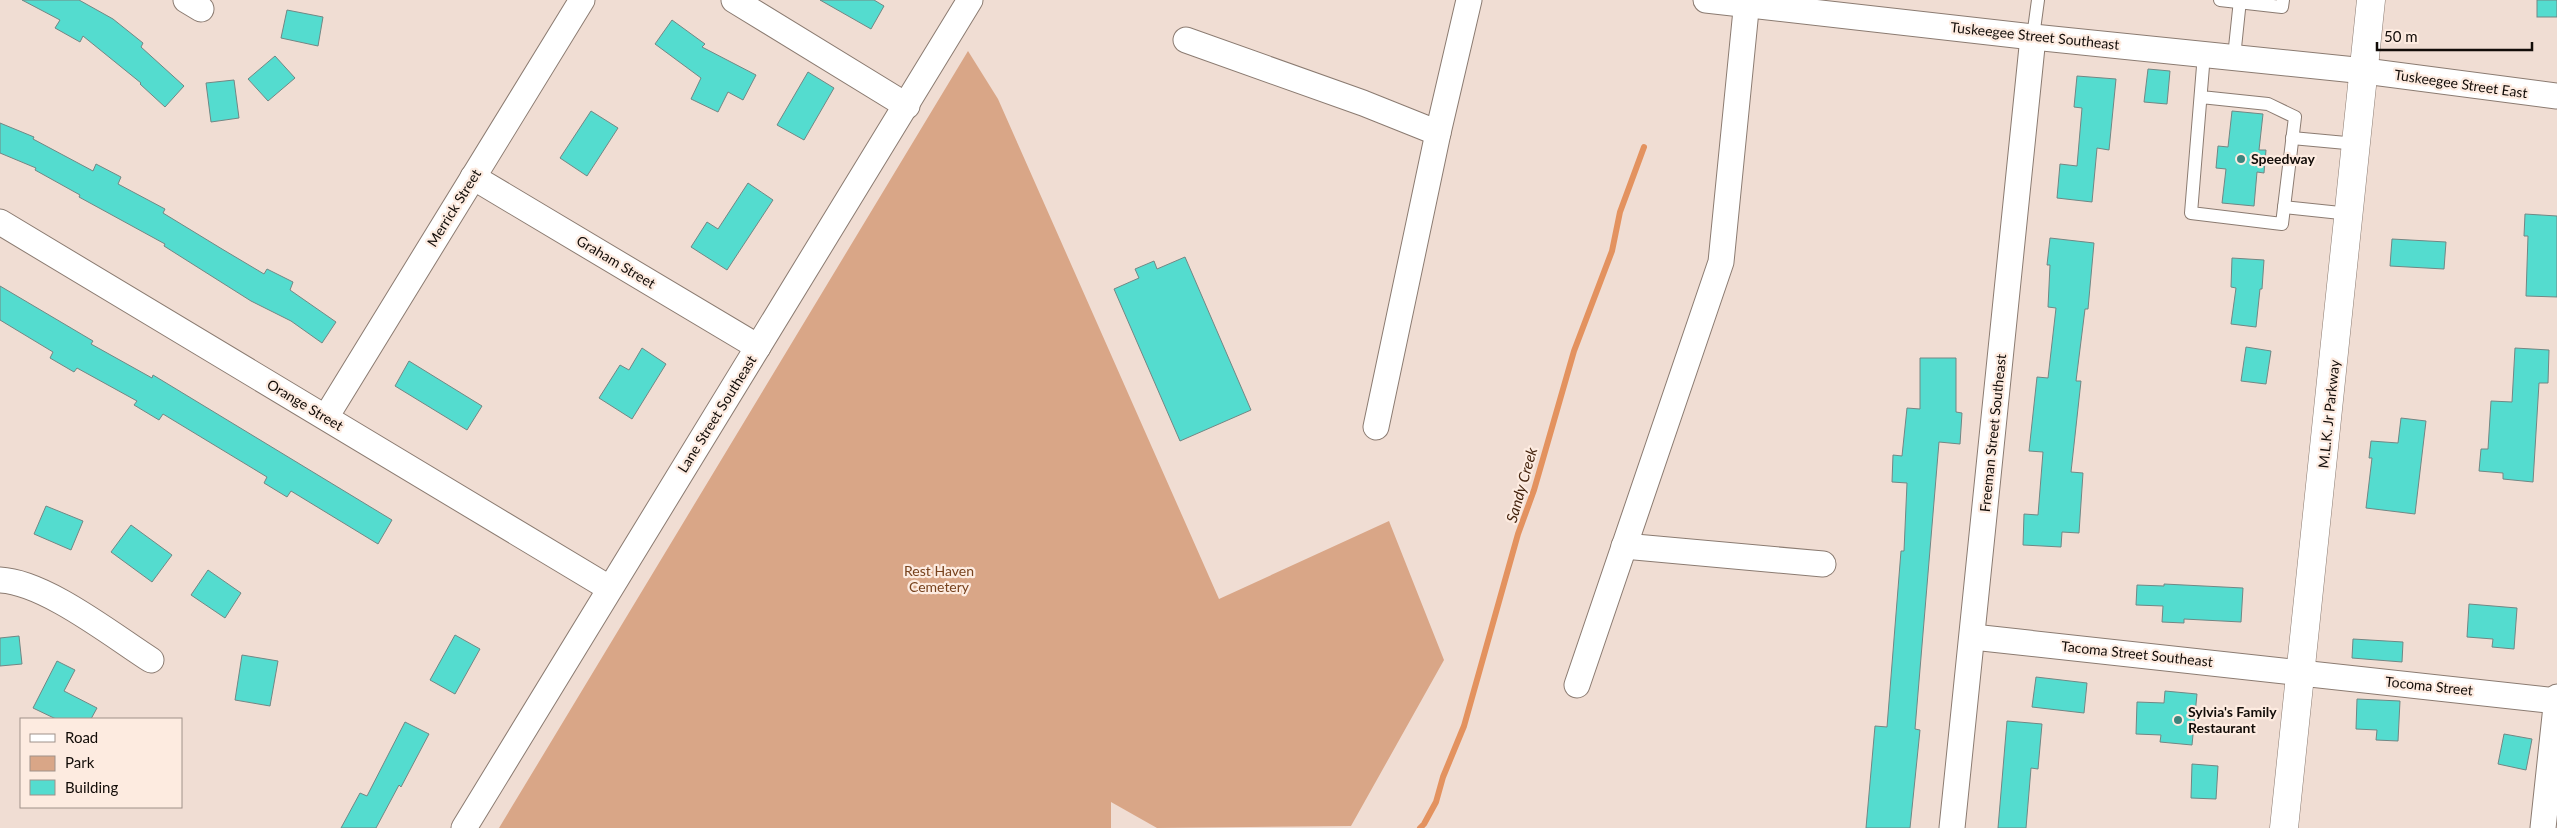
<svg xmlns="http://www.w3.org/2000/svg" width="2557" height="828" font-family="Lato,sans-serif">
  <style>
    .green { fill: #d9a687 }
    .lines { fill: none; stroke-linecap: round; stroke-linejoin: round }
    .stream { stroke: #e3925f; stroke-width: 6 }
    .building { fill: #54dccf; stroke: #728784 }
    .service-casing { stroke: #8b7b71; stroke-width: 14 }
    .minor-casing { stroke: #8b7b71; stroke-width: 27 }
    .primary-casing { stroke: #8b7b71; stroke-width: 29 }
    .service { stroke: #fff; stroke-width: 12 }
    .minor { stroke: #fff; stroke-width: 25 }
    .primary { stroke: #fff; stroke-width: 28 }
    .poi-dot { fill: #3d847d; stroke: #fdebe0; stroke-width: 2 }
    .labels { text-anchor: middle; stroke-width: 4.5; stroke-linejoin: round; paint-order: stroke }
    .street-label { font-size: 14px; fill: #120c08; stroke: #fdebe0 }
    .poi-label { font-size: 14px; font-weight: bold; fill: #120c08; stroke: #fdebe0; text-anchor: start }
    .park-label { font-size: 14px; fill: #77421d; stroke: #fdebe0 }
    .water-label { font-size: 15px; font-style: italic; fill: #44230d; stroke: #fdebe0 }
  </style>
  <rect width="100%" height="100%" fill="#f0ddd3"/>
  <path class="green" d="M968,51l30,48 221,500 170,-78 55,139 -93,166 -194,2 -46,-26v26h-612z"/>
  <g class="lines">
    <path class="stream" d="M1420,828l4,-4 12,-22 7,-25 21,-51 54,-192 16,-44 40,-139 38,-100 8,-39 24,-65"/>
  </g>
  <g class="building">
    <path d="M22,0h57l34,19 30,24 -2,4 43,39 -19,21 -25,-23 1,-1 -58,-47 -3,6 -25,-14 5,-8z"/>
    <path d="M820,0h54l10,6 -13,23z"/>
    <rect x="2537" y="0" width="20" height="17"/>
    <path d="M287,10l36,7 -5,29 -37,-8z"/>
    <path d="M672,20l33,24 -3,3 54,28 -13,25 -15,-8 -10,20 -27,-13 10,-21 -46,-34z"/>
    <path d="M275,56l20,22 -27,23 -20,-22z"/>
    <path d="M2148,69l22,2 -3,33 -23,-2z"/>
    <path d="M808,72l26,16 -30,52 -27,-15z"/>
    <path d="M2077,76l39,3 -7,71 -12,-2 -5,54 -35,-4 3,-34 17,2 5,-58 -8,-1z"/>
    <path d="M234,80l5,38 -28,4 -5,-39z"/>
    <path d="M591,111l27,17 -31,48 -27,-18z"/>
    <path d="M2232,111l31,3 -4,36h7l-2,23 -7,-1 -3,34 -32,-3 4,-34 -10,-1 2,-22 10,1z"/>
    <path d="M0,123l34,14 -1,2 60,32 3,-7 25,13 -3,7 47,25 -2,4 59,36 42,25 3,-5 26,13 -3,8 46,32 -14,21 -31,-22 -40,-20 -87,-55 1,-2 -86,-47 1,-2 -45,-25 1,-2 -36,-15z"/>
    <path d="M748,183l25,17 -46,70 -36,-23 16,-25 11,7z"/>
    <path d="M2525,214l32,2v81l-31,-1 2,-60h-4z"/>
    <path d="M2050,238l44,5 -6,66h-3l-9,72h5l-10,91 12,1 -4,60 -17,-1 -1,15 -38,-2 1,-31 14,1 5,-63 -14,-1 8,-74 11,1 8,-70 -8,-1 2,-42h-3z"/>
    <path d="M2392,239l54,3 -2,27 -54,-3z"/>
    <path d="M1185,257l66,153 -71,31 -66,-152 25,-11 -4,-9 19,-8 3,8z"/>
    <path d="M2232,258l32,2 -2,29h-2l-4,38 -25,-3 5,-36 -5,-1z"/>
    <path d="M0,286l93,55 -2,3 61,34 1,-3 239,145 -14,24 -87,-53 -4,6 -23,-14 3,-6 -104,-63 -4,6 -25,-15 3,-4 -60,-33 -3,4 -24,-14 3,-6 -53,-32z"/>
    <path d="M2246,347l25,4 -5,33 -25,-3z"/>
    <path d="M642,348l24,16 -34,55 -33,-21 21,-33 9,5z"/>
    <path d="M2515,348l34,2 -1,33h-9l-6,99 -30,-3v-6l-24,-2 2,-22h7l3,-48 21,1z"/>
    <path d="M1920,358h36v54l6,1 -2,31 -21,-2 -24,287 5,1 -10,98h-44l9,-102 12,1 14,-176h3l3,-68 -15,-1 1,-27 9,1 5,-48 13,1z"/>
    <path d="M409,361l73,45 -15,24 -72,-44z"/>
    <path d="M2401,418l25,3 -11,93 -49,-6 6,-50h-3l2,-17 27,2z"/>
    <path d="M46,506l37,15 -12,29 -37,-16z"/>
    <path d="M131,525l41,30 -20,27 -41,-30z"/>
    <path d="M208,570l33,23 -16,25 -34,-23z"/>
    <path d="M2164,584l79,4 -2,34 -57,-3v4l-22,-1 1,-16 -27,-1 1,-20 27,1z"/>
    <path d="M2469,604l48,4 -3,41 -22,-2 1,-8 -26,-2z"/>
    <path d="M455,635l25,14 -25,45 -25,-14z"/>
    <path d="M19,636l3,28 -22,2v-28z"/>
    <path d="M2353,639l50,3 -1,20 -50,-4z"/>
    <path d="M242,655l36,6 -8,45 -35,-6z"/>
    <path d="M57,661l18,9 -11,21 33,17 -6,11h-35l-23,-11z"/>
    <path d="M2036,677l51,6 -3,30 -52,-6z"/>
    <path d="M2165,691l32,3 -5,51 -32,-3 1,-7 -25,-1 1,-32 27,1z"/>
    <path d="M2357,699l43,2 -2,40 -22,-1 1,-10 -21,-1z"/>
    <path d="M2007,721l35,3 -4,45 -7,-1 -5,60h-28z"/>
    <path d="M405,722l24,12 -28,53 -2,-2 -23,43h-35l19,-35 7,3z"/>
    <path d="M2504,734l28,5 -6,31 -28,-6z"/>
    <path d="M2192,764l26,2 -2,33 -25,-1z"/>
  </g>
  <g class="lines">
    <defs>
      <g id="service">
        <path d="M2220,0l62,7 1,-7"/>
        <path d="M2033,37l5,-37"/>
        <path d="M2234,57l6,-57"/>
        <path d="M2201,97l67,7 27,13 -13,107 -91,-11 13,-159"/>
        <path d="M2292,138l65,6"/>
        <path d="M2284,207l66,7"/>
      </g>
      <g id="minor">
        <path d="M186,0l15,9"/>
        <path d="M734,0l173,106"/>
        <path d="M1706,0l327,37 332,34 192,25"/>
        <path d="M1186,40l177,63 75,30"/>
        <path d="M473,177l285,170"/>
        <path d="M0,222l609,366"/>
        <path d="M326,417l256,-417"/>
        <path d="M1376,427l62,-294 31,-133"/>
        <path d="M1624,546l199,18"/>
        <path d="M0,580c45,2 112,55 151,80"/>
        <path d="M1973,637l584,64"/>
        <path d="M1577,685l144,-423 26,-262"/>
        <path d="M464,828l506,-828"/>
        <path d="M1952,828l81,-791"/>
        <path d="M2543,828l14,-131"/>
      </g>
      <path id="primary" d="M2284,828l87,-828"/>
    </defs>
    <use href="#service" class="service-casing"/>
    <use href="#minor" class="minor-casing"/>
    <use href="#primary" class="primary-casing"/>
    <use href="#service" class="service"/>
    <use href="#minor" class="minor"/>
    <use href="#primary" class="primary"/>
  </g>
  <g class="poi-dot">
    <circle cx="2241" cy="159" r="5"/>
    <circle cx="2178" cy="720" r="5"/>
  </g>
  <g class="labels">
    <g class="street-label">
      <text transform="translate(2035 36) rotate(6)" y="5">Tuskeegee Street Southeast</text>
      <text transform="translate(2461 84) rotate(8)" y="5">Tuskeegee Street East</text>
      <text transform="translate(454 208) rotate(-58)" y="5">Merrick Street</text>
      <text transform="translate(616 262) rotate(31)" y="5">Graham Street</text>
      <text transform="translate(305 405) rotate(31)" y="5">Orange Street</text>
      <text transform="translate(717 414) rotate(-58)" y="5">Lane Street Southeast</text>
      <text transform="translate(2329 414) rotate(-84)" y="5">M.L.K. Jr Parkway</text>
      <text transform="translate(1993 433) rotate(-84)" y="5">Freeman Street Southeast</text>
      <text transform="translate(2137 654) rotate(6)" y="5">Tacoma Street Southeast</text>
      <text transform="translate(2429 686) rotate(6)" y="5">Tocoma Street</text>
    </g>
    <g class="poi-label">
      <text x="2251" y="164">Speedway</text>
      <text x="2188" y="717">Sylvia's Family<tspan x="2188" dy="16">Restaurant</tspan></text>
    </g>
    <g class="park-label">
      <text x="939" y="576">Rest Haven<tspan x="939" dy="16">Cemetery</tspan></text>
    </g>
    <g class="water-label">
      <text transform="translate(1522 485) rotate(-74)" y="5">Sandy Creek</text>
    </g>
  </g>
  <rect x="20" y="718" width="162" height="90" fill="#fdebe0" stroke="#9f928a"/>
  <rect x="30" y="734" width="25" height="8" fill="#ffffff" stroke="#9f928a"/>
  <text x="65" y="743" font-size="15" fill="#120c08">Road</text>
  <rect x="30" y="756" width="25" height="15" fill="#d9a687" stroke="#9f928a"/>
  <text x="65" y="768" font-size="15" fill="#120c08">Park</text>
  <rect x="30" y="780" width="25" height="15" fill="#54dccf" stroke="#9f928a"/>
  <text x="65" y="793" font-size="15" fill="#120c08">Building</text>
  <path d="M2377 42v8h155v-8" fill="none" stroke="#120c08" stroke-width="2.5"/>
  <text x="2384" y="42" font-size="15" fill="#120c08" stroke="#fdebe0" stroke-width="4" paint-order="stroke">50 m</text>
</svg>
